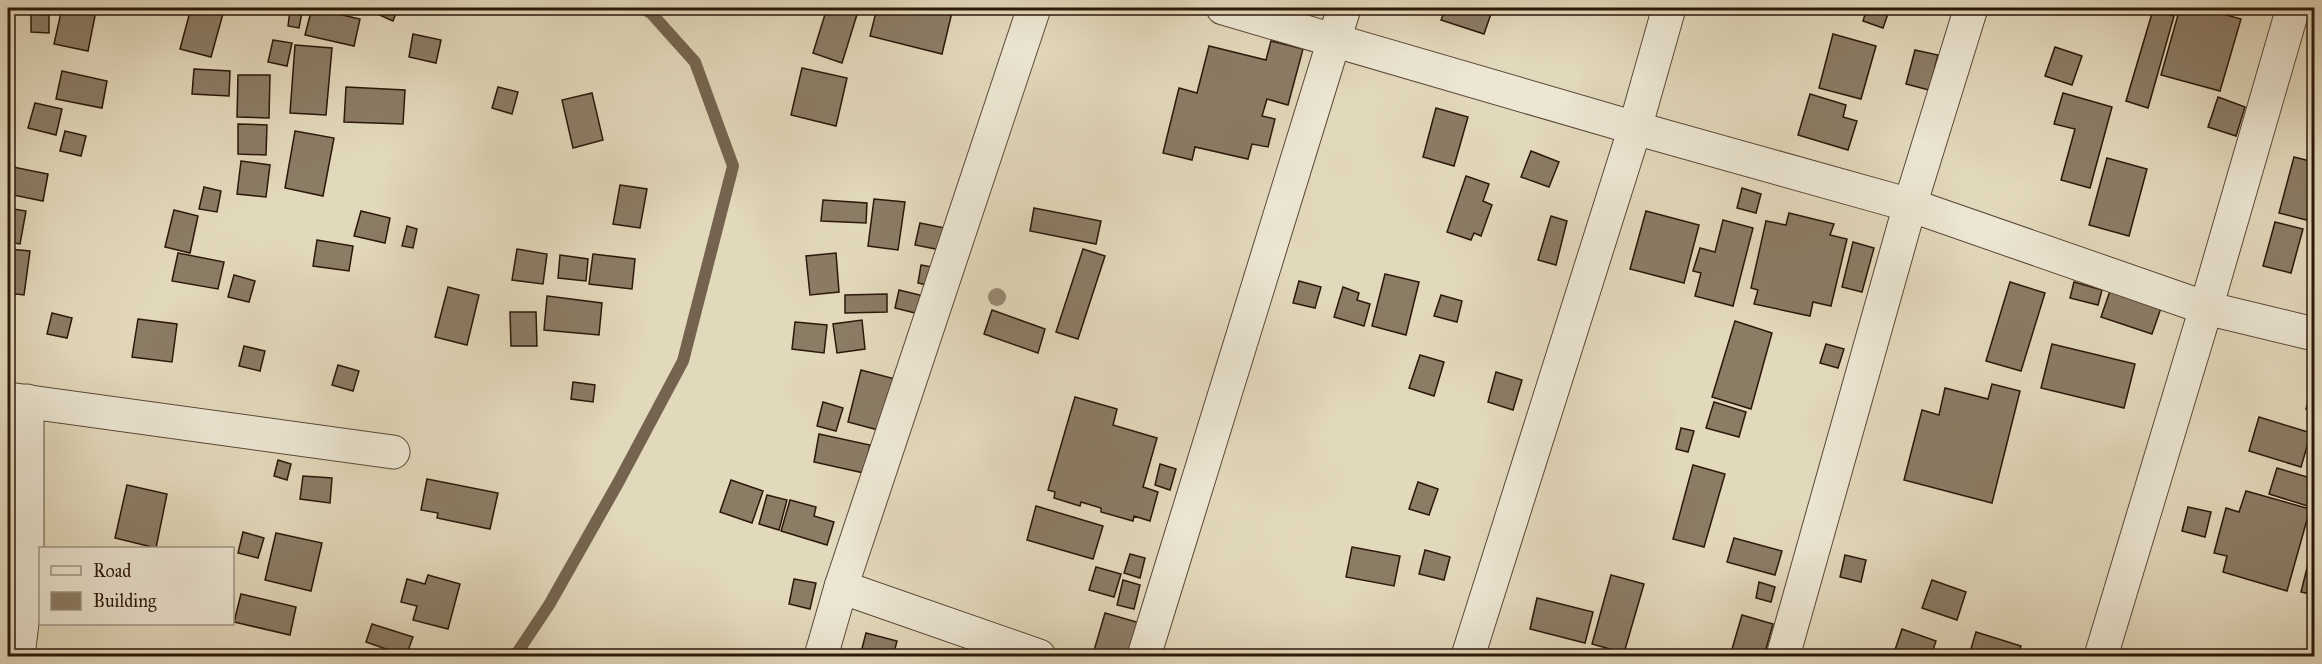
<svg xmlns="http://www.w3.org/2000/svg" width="2322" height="664" font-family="'IM FELL Great Primer',serif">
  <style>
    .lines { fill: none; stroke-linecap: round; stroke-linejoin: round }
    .stream { stroke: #74644f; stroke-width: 12 }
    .building { fill: #8b7c66; stroke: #2c1809; stroke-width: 1.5 }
    .minor-casing { stroke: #5a4836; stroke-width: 35 }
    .minor { stroke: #ece6d3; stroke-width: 33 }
    .tree { fill: #978971 }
  </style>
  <rect width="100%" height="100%" fill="#e2d8bb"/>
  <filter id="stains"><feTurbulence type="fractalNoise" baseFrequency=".00333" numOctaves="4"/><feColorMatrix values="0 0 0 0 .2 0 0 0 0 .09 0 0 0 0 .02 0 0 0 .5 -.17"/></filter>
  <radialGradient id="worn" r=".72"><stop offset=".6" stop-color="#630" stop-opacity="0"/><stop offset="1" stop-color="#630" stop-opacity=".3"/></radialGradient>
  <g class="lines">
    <path class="stream" d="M515,656l34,-51 69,-122 65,-122 50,-195 -38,-104 -44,-49 -9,-5"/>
  </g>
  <g class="building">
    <path d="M62,8l34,3 -8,40 -34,-7z"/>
    <path d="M191,8l33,2 -13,47 -31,-8z"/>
    <path d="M312,8l48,11 -6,27 -49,-11z"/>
    <path d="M380,8h18l-5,13 -16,-7z"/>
    <path d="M827,8h32l-17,55 -29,-10z"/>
    <path d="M877,8h76l-11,46 -72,-18z"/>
    <path d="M1446,8h47l-9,26 -43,-14z"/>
    <path d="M1867,8h23l-7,20 -20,-7z"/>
    <path d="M2180,8h21l40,11 -21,72 -59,-16z"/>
    <path d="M290,10l12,2 -3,16 -11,-2z"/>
    <path d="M2153,10l21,6 -26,92 -22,-7z"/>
    <path d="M31,14l18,1v18l-18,-1z"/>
    <path d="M413,34l28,6 -5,23 -27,-6z"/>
    <path d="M1833,34l43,12 -15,53 -42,-11z"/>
    <path d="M273,40l19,3 -5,23 -19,-4z"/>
    <path d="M1271,41l32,8 -15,56 -21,-6 -5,17 13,3 -7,28 -16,-3 -4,15 -53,-12 -3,13 -29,-7 16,-65 18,5 12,-47 57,14z"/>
    <path d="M295,45l37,3 -6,67 -36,-2z"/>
    <path d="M2055,47l27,9 -10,29 -27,-9z"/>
    <path d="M1915,50l23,5 -9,35 -23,-6z"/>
    <path d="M802,68l45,10 -11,48 -45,-11z"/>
    <path d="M194,69l36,2 -1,25 -37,-2z"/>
    <path d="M62,71l45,10 -5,27 -46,-9z"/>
    <path d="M238,75h32l-1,43 -32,-1z"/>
    <path d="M346,87l59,3 -2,34 -59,-2z"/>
    <path d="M498,87l20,5 -6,22 -20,-6z"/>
    <path d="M592,93l11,47 -30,8 -11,-48z"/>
    <path d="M2063,93l49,14 -22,81 -29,-8 14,-51 -21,-5z"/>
    <path d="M1810,94l36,11 -3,12 14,4 -9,29 -50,-15z"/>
    <path d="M2218,97l27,10 -9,29 -28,-9z"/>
    <path d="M35,103l27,6 -6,26 -28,-7z"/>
    <path d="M1436,108l32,9 -14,49 -31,-9z"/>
    <path d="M238,124l29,1 -1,30 -28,-1z"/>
    <path d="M65,131l21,5 -5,20 -21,-5z"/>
    <path d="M295,131l39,7 -11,58 -38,-8z"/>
    <path d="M1531,151l28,11 -10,25 -28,-10z"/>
    <path d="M2294,157l20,5v60l-35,-9z"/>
    <path d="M2107,158l40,11 -18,67 -40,-11z"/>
    <path d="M241,161l29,4 -4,32 -29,-3z"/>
    <path d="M8,166l40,8 -5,27 -35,-7z"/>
    <path d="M1466,176l23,8 -6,17 9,4 -11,31 -7,-3 -3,7 -24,-8z"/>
    <path d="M620,185l27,4 -7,39 -27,-4z"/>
    <path d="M204,187l17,4 -4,21 -18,-3z"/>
    <path d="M1742,188l19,6 -5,19 -19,-5z"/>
    <path d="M874,199l31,3 -7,48 -30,-4z"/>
    <path d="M823,200l44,3 -1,20 -45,-2z"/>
    <path d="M8,208l18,3 -6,33 -12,-2z"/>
    <path d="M1034,208l67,13 -5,23 -66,-13z"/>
    <path d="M174,210l24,6 -8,37 -25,-6z"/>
    <path d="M361,211l29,7 -5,25 -31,-7z"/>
    <path d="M1646,211l53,14 -15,58 -54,-14z"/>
    <path d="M1789,213l45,11 -4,11 17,4 -16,67 -18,-4 -3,14 -56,-12 4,-14 -7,-2 15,-67 20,4z"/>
    <path d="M1551,216l16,5 -11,44 -18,-5z"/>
    <path d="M1723,220l30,8 -20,78 -38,-10 6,-23 -8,-2 7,-23 15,4z"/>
    <path d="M2275,222l28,7 -12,44 -28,-7z"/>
    <path d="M920,223l25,5 -4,22 -26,-5z"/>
    <path d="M407,226l10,3 -4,19 -11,-2z"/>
    <path d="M317,240l36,6 -4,25 -36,-5z"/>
    <path d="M1853,242l21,6 -12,44 -20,-5z"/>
    <path d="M8,249l22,2 -6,44 -16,-2z"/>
    <path d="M517,249l30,5 -4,30 -31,-4z"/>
    <path d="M1083,249l22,7 -27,83 -22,-7z"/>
    <path d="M178,253l46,9 -6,27 -46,-8z"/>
    <path d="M836,253l3,39 -29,3 -4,-39z"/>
    <path d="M593,254l42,5 -3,30 -43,-5z"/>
    <path d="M560,255l28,4 -2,22 -28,-3z"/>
    <path d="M921,265l17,3 -4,19 -16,-4z"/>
    <path d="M1385,274l34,8 -13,53 -34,-9z"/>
    <path d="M234,275l21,6 -6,21 -21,-5z"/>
    <path d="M1299,281l22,6 -6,21 -22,-5z"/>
    <path d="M2010,282l35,11 -24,78 -35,-10z"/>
    <path d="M2074,282l28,8 -4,15 -28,-7z"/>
    <path d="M448,287l31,8 -12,50 -32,-8z"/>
    <path d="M1343,287l16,6 -2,7 13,4 -6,22 -30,-9z"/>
    <path d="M899,290l33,8 -5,18 -32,-8z"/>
    <path d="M2110,291l51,17 -9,26 -51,-17z"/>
    <path d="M887,294v18l-42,1v-18z"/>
    <path d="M1441,295l21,6 -5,21 -23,-6z"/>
    <path d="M547,296l55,7 -3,32 -55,-5z"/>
    <path d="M992,310l53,19 -7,24 -54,-19z"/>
    <path d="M510,312h26l1,34h-26z"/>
    <path d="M52,313l20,5 -5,20 -20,-4z"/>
    <path d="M138,319l39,5 -5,38 -40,-5z"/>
    <path d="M862,320l3,29 -28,4 -4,-29z"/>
    <path d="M1735,321l37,12 -21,76 -39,-12z"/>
    <path d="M795,322l32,3 -3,28 -32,-4z"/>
    <path d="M1826,344l18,5 -6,19 -18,-5z"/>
    <path d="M2052,344l83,20 -11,44 -83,-20z"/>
    <path d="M244,346l21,5 -5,20 -21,-5z"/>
    <path d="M1420,355l24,7 -10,34 -25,-8z"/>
    <path d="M338,365l21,6 -6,20 -21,-6z"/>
    <path d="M861,370l34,9 -13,52 -34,-9z"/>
    <path d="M1496,372l26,8 -9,30 -25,-8z"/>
    <path d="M2314,380v32l-8,-3z"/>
    <path d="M573,382l22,3 -2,17 -22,-3z"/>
    <path d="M1992,384l28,7 -28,112 -88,-23 18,-70 17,5 6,-27 43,11z"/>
    <path d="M1075,397l42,12 -4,16 44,13 -14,49 15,5 -8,29 -16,-5 -1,5 -32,-9v-4l-20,-6 -1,4 -26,-8 1,-6 -7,-2z"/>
    <path d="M823,402l20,6 -7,23 -19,-5z"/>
    <path d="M1714,402l32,10 -7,25 -33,-9z"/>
    <path d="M2259,417l52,16 -10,34 -52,-16z"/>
    <path d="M1681,428l13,3 -6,21 -12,-3z"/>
    <path d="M819,434l51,11 -6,28 -50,-11z"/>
    <path d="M278,460l13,4 -4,16 -13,-4z"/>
    <path d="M1160,464l16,5 -6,21 -15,-5z"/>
    <path d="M1693,465l32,9 -21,73 -31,-8z"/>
    <path d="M2277,468l37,11v16l-3,12 -42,-13z"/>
    <path d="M303,476l29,2 -2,25 -30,-4z"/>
    <path d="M427,479l71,14 -8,36 -53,-11 1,-5 -17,-3z"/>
    <path d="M731,480l32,11 -11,32 -32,-11z"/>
    <path d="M1418,482l20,7 -9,26 -20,-6z"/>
    <path d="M127,485l40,9 -11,54 -41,-10z"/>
    <path d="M2246,491l64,18 -23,82 -64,-19 4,-16 -13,-3 12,-45 13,4z"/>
    <path d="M767,495l20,5 -8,30 -20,-6z"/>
    <path d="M790,500l26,7 -2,9 20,6 -7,23 -46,-14z"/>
    <path d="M1036,506l67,20 -10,33 -66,-19z"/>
    <path d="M2188,507l23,5 -6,25 -23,-6z"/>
    <path d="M243,532l21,6 -6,20 -20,-5z"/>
    <path d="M276,533l46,10 -11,48 -46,-11z"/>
    <path d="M1734,538l48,13 -7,24 -48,-13z"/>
    <path d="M2314,540v55l-13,-3z"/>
    <path d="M1352,547l48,9 -6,30 -48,-9z"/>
    <path d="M1425,550l25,7 -6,23 -25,-6z"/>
    <path d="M1130,554l15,4 -5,20 -16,-5z"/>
    <path d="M1845,555l21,5 -5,22 -21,-5z"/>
    <path d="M1096,567l25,7 -7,23 -25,-7z"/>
    <path d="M428,575l32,9 -12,45 -35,-9 4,-14 -16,-4 6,-23 18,5z"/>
    <path d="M1611,575l33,9 -20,69 -32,-9z"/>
    <path d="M794,579l22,4 -6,26 -21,-5z"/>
    <path d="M1123,580l17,5 -6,24 -17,-4z"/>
    <path d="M1932,580l34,12 -9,28 -35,-12z"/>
    <path d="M1759,582l16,5 -4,15 -15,-4z"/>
    <path d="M241,594l55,13 -6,28 -56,-13z"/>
    <path d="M1537,598l56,14 -8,31 -55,-14z"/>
    <path d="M1105,613l35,10 -10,33h-28l-9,-2z"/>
    <path d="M1742,615l31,9 -9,32h-34z"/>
    <path d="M372,624l41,13 -7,19 -40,-14z"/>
    <path d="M1902,629l34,12 -5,15h-38z"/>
    <path d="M1976,632l45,14 -3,10h-34l-14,-4z"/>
    <path d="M866,633l31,8 -4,15h-33z"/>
  </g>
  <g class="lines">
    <defs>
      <g id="minor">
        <path d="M1223,8l412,120 275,77 296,103 108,26"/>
        <path d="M8,399l385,53"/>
        <path d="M841,587l198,69"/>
        <path d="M18,656l9,-75v-180"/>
        <path d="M821,656l20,-69 193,-579"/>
        <path d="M1144,656l200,-648"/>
        <path d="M1468,656l167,-528 34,-120"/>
        <path d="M1783,656l127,-451 61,-197"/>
        <path d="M2101,656l105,-348 87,-300"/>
      </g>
    </defs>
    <use href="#minor" class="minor-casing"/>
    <use href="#minor" class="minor"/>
  </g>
  <circle class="tree" cx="997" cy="297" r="9"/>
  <rect width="2322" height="664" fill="none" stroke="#e2d8bb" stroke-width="30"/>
  <rect x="9" y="9" width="2304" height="646" fill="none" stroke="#2c1809" stroke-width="3"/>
  <rect x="15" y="15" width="2292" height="634" fill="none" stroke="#2c1809" stroke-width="1.5"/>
  <rect x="39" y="547" width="195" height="78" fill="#ece6d3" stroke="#9f9482" stroke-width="1.5"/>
  <rect x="51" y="566" width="30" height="9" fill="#ece6d3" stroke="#9f9482" stroke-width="1.5"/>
  <text x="93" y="577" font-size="18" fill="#2c1809">Road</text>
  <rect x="51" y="592" width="30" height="18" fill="#8b7c66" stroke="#9f9482" stroke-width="1.5"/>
  <text x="93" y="607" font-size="18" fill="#2c1809">Building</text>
  <rect width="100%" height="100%" filter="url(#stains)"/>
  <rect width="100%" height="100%" fill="url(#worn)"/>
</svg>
